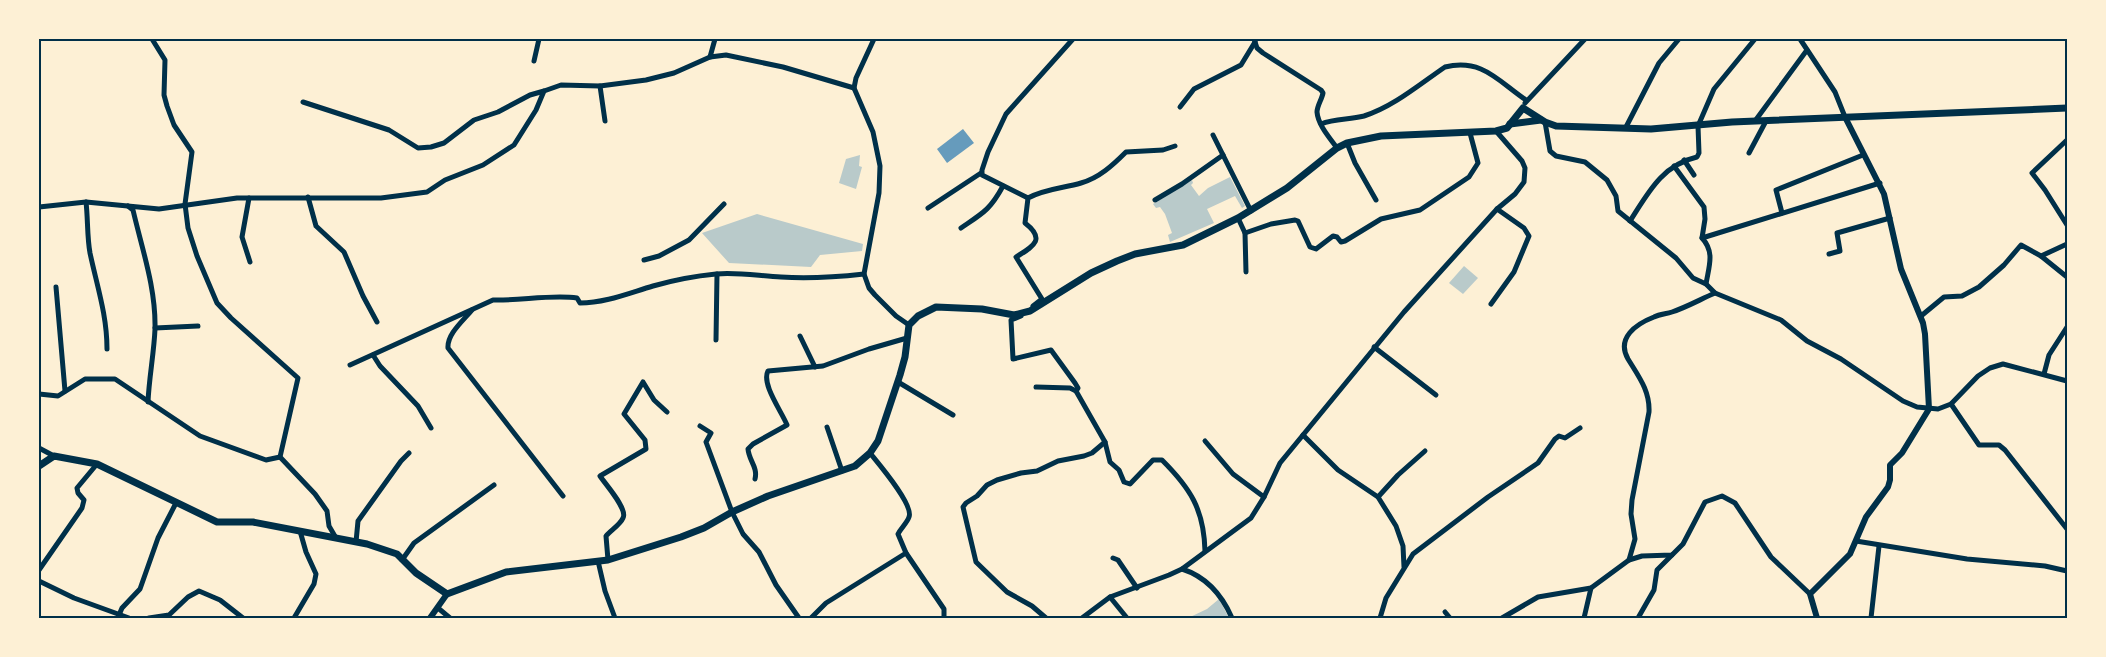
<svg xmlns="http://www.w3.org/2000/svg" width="2106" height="657" font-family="Georgia,serif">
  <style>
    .green { fill: #b9caca }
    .water { fill: #669bbc }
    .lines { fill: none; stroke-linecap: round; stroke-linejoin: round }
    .minor { stroke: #003049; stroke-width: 5 }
    .tertiary { stroke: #003049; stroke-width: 6 }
    .secondary { stroke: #003049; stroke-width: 7 }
    .neatline { fill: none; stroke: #003049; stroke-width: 2 }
  </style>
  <rect width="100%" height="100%" fill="#fdf0d5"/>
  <g class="green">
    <path d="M860,155l-1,11 3,1 -6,22 -17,-6 7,-24z"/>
    <path d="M1230,177l15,29 -3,2 -7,-12 -28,13 7,14 -44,19 -2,-7 4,-2 -7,-19 -5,-7 -4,1 -3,-4 39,-24 1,3 -2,2 8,11 9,-8z"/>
    <path d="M757,214l106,30 -1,7 -42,4 -9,12 -82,-4 -27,-30z"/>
    <path d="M1464,266l14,12 -15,16 -14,-11z"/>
    <path d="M1219,599l10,19h-41l19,-9z"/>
  </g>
  <path class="water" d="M963,129l11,14 -27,20 -10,-14z"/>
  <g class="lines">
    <g class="minor">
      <path d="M152,39l13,21 -1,35 3,11 7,19 18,27 -7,52 3,24 9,28 20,47 14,15 67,60 -18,79 35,37 12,17 2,15 7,12"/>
      <path d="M874,39l-18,39 -2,10 19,44 7,34 -1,27 -15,81 5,14 6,7 21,21 13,9"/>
      <path d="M1254,39l3,9 6,5 58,37 2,3c-1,6 -6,13 -6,19 1,13 13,26 20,36"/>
      <path d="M1800,39l35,53 10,25"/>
      <path d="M710,57l5,-18"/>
      <path d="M534,61l5,-22"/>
      <path d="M600,86l5,35"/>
      <path d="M303,102l86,28 29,18 13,-1 13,-4 30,-23 24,-8 32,-17 14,-4"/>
      <path d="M1525,103l60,-64"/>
      <path d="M1180,107l14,-18 47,-24 14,-23"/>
      <path d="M1755,121l52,-71"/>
      <path d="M1545,122l5,29 6,5 29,6 22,18 9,16 2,15 58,47 17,20 13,6 9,9 66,27 26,21 34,18 62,42 14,6 21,2 13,-5 27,-28 12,-8 13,-4 64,17"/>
      <path d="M1321,124c14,-6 28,-4 43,-8 29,-9 56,-32 81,-49 37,-9 53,14 81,33"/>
      <path d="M1626,127l33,-64 20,-24"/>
      <path d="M1213,135l38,76"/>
      <path d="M2067,140l-35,33 13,17 22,35"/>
      <path d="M1347,143l8,20 21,37"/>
      <path d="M1749,153l17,-32"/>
      <path d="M1684,160l10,15"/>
      <path d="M1674,166l30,41 1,12 -3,19c13,14 7,28 4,46"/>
      <path d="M308,197l8,29 28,26 19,44 14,26"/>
      <path d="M249,198l-7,39 8,25"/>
      <path d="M1028,198l-46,-23v-5l6,-18 18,-38 67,-75"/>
      <path d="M1155,200l27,-16 41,-29"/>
      <path d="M86,202c2,17 1,35 4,51 7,33 17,62 17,96"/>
      <path d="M128,206l5,4c9,39 23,78 22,119 -1,24 -6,49 -7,73"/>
      <path d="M39,207l47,-5 73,7 78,-11h144l46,-6 18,-12 38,-15 31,-20 22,-35 8,-19 17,-6 39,1 46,-6 28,-7 36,-16 16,-2 57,12 71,21"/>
      <path d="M928,208l53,-35"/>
      <path d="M1782,213l-6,-23 87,-35"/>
      <path d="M1238,218l7,15 1,39"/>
      <path d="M1630,221c18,-28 32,-56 67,-64l2,-4 -1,-27 16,-37 41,-50"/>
      <path d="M961,228c22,-15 29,-18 42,-42"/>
      <path d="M1245,233l26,-9 24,-4 3,1 12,26 6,2 17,-13 4,1 4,5 4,-1 36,-22 39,-9 49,-33 9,-14 -8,-30"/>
      <path d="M1702,238l178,-55"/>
      <path d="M1829,254l11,-3 -3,-18 53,-15"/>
      <path d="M2041,256l26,-12"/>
      <path d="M644,260l15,-4 30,-16 35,-36"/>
      <path d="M56,287l9,104"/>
      <path d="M1491,304l23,-32 15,-36 -5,-8 -27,-19"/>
      <path d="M1033,306l9,-7 -26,-42c16,-10 31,-17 9,-34l3,-25c16,-9 36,-10 53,-15 18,-5 32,-18 45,-31l37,-2 12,-4"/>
      <path d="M472,310c-9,11 -25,24 -24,38l115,148"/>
      <path d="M1021,316l-10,4 2,39 38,-9 24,33 3,5 -2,3 29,51 5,20 9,8 5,12 6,2 23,-24h9c28,28 42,49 43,91"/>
      <path d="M1921,316l23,-19 18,-1 17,-9 25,-22 17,-20 20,11 26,21"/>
      <path d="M155,328l43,-2"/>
      <path d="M800,336l15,31"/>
      <path d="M716,340l1,-66"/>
      <path d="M1374,347l62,48"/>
      <path d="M373,355l7,11 38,40 13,22"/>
      <path d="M350,365l143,-65c26,1 60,-6 84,-2l3,5c25,0 49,-10 73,-17 21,-6 42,-10 63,-12 22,-2 43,2 65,3 28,2 56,0 83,-3"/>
      <path d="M2044,374l5,-19 18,-28"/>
      <path d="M898,382l55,33"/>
      <path d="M1036,387l34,1 6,3"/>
      <path d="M39,394l19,2 27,-17h30l85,57 66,24 14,-3"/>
      <path d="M1951,404l28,41h20l6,5 62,79"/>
      <path d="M700,426l11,7 -5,9 26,70 11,22 16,18 17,33 23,33"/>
      <path d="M827,427l15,44"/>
      <path d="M1303,435l35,35 40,27 18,29 7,20 1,21"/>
      <path d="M1205,441l28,33 31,23"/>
      <path d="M39,448l15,8"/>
      <path d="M870,453c8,10 44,52 39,64 -2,6 -8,11 -11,17l8,19 38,56v9"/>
      <path d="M755,479c3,-12 -6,-18 -7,-30l5,-5 34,-19c-5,-13 -26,-41 -19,-54l55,-5 46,-17 38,-11"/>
      <path d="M1378,497l20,-22 27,-24"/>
      <path d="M1856,541l111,18 78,7 22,5"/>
      <path d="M356,542l2,-21 43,-60 8,-8"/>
      <path d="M1113,558l5,2 19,28"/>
      <path d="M402,560l12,-17 80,-58"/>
      <path d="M608,560l-2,-24c5,-6 14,-11 17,-18 5,-9 -17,-33 -23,-42l46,-27 -1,-9 -21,-26 19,-32 11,18 13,12"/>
      <path d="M1629,560l13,-4 30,-1 11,-11 22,-42 17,-6 13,7 36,54 39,37"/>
      <path d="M598,561l7,30 10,27"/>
      <path d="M1182,569c25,8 40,26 50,49"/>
      <path d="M39,570l43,-62 2,-8 -6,-7 -1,-5 20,-24"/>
      <path d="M39,581l35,17 55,20"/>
      <path d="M1110,597l17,21"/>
      <path d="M438,608l12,10"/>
      <path d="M1445,612l5,6"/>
      <path d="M119,615l3,-7 18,-19 18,-51 18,-35"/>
      <path d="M149,618l20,-3 19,-18 11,-6 21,9 23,18"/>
      <path d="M294,618l20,-34 2,-10 -10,-22 -6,-21"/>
      <path d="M811,618l15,-15 80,-50"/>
      <path d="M1046,618l-14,-12 -25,-14 -31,-30 -13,-55 3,-4 11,-7 10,-11 10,-5 24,-7 16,-2 21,-10 26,-5 8,-3 13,-11"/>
      <path d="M1082,618l28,-21 59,-22 13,-6 69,-51 13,-21 16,-34 23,-28 101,-123 93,-103 18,-15 9,-12 1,-14 -3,-7 -26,-30"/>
      <path d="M1380,618l6,-20 27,-44 75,-57 50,-34 17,-24 4,-3 6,2 15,-10"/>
      <path d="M1502,618l36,-21 53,-9 38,-28 6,-21 -4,-25 1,-14 17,-88c1,-21 -10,-35 -21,-53 -12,-21 8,-35 26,-42 6,-3 12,-3 18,-5 15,-5 29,-13 43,-19"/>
      <path d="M1584,618l7,-30"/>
      <path d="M1638,618l16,-28 3,-20 15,-15"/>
      <path d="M1871,618l8,-72"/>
    </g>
    <g class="tertiary">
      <path d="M430,618l17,-24"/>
      <path d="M1817,618l-7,-24 40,-40 16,-37 22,-30 2,-7v-15l12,-12 27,-44 -4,-75 -2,-11 -22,-54 -17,-75 -39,-77"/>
    </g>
    <g class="secondary">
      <path d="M1510,124l31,-4"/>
      <path d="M39,466l15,-10 43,8 120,58h36l114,22 30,10 19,19 31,21 59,-22 102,-12 73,-23 23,-9 28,-16 36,-16 87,-30 15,-13 8,-12 22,-66 5,-18 4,-32 9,-9 18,-9 46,2 32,6 16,-4 61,-38 26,-12 18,-7 48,-9 55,-27 49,-30 50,-40 10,-5 34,-7 115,-5 11,-3 16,-20 22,14 11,4 95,3 81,-7 335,-14"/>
    </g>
  </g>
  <rect width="2106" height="657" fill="none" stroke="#fdf0d5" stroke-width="80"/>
  <rect x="40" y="40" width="2026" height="577" class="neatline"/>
</svg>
